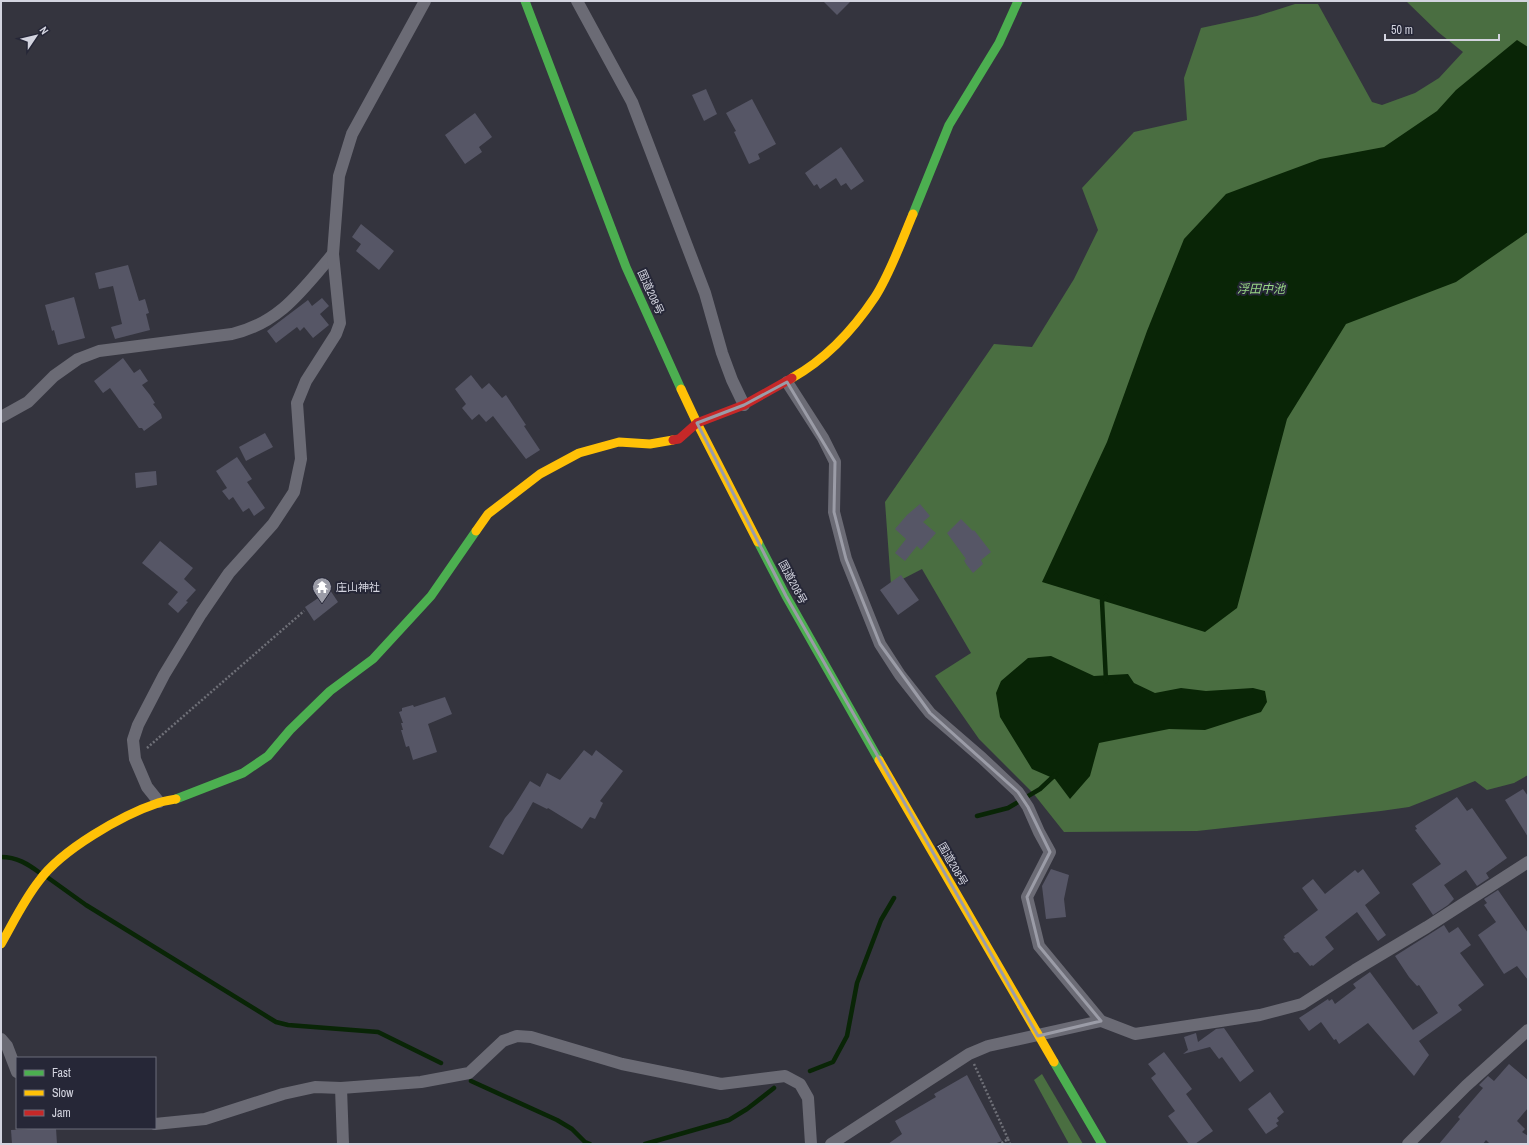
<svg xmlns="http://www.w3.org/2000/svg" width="1529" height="1145" font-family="'Archivo Narrow','Noto Sans JP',sans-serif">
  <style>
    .forest { fill: #4a6e41 }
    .water { fill: #092506 }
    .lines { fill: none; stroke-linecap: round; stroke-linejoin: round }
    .stream { stroke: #092506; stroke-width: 4.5 }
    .building { fill: #565666 }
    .path { stroke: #6f7078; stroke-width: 2.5; stroke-dasharray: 2 2; stroke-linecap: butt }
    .street { stroke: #6b6b75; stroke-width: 12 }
    .fast { stroke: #4caf50; stroke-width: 9 }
    .slow { stroke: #ffc107; stroke-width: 9 }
    .jam { stroke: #c62828; stroke-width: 9 }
    .marked { fill: none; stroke: #9b9ca7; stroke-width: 3; stroke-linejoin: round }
    .labels { text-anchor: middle; stroke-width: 4; stroke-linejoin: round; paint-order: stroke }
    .street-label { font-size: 11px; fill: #d3d4df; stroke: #262737 }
    .poi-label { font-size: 11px; fill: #d3d4df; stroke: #262737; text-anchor: start }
    .water-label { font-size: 12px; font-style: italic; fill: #99d787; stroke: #262737 }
  </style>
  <rect width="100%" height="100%" fill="#34343e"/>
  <g class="forest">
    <path d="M1406,1h122v774l-14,8 -27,7 -12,-9 -66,26 -28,4 -184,20 -133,1 -31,-39 -54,-54 -44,-63 36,-23 -49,-84 -31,16 -6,-83 109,-158 38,3 42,-68 24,-49 -16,-42 52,-56 53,-12 -3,-42 17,-50 56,-12 38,-12h23l54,98 10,3 33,-12 24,-15 24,-26 -25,-20z"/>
    <path d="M1042,1074l41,70h-14l-35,-64z"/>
  </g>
  <g class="water">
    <path d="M1517,40l11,7v185l-72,50 -110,42 -59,95 -50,189 -32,24 -163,-50 65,-140 40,-111 37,-92 42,-45 94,-35 64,-12 53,-36 19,-21z"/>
    <path d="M1051,656l43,20 34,-2 6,9 21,10 26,-5 25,3 47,-3 12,3 2,11 -6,10 -56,18 -36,-1 -70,14 -9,33 -20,23 -15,-20 -23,-10 -32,-52 -4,-24 5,-12 27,-23z"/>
  </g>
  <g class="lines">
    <g class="stream">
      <path d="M1106,681l-4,-80 4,-5"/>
      <path d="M977,816l31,-8 32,-19 16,-15"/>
      <path d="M1,857c16,0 27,7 39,16"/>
      <path d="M47,877l39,28 190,117 12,3 90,7 63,31"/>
      <path d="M810,1071l23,-9 14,-26 10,-53 24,-63 13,-22"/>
      <path d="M471,1081l86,39 15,9 13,13 5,2"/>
      <path d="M645,1144l84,-24 18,-11 27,-21"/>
    </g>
  </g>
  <g class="building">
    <path d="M823,1h28l-14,14z"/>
    <path d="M706,89l11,25 -13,7 -12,-26z"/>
    <path d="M752,99l24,45 -18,10 2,5 -11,5 -15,-32 2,-1 -10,-18z"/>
    <path d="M475,113l17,24 -13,10 3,5 -17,12 -20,-29z"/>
    <path d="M841,147l23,34 -13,9 -5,-7 -5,3 -5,-8 -16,11 -3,-5 -3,2 -9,-13z"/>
    <path d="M361,224l33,27 -15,19 -23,-19 5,-7 -9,-7z"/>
    <path d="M128,265l11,36 6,-2 4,14 -3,1 4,16 -35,9 -4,-12 11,-3 -9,-38 -14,3 -4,-16z"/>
    <path d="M74,297l11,41 -27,7 -4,-15 -2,1 -7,-26z"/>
    <path d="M322,298l7,8 -9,8 9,11 -16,13 -9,-11 -4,4 -3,-4 -21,16 -9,-12 41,-31 4,6z"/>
    <path d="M123,358l11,15 6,-4 8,12 -6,4 8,10 5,8 -2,1 8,10 1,4 -18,13 -2,-3h-3l-29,-40 -7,5 -9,-12z"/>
    <path d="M471,375l11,14 7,-6 13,15 4,-3 20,30 -2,1 16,24 -14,9 -33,-43 -7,6 -7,-8 -7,6 -10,-12 4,-4 -11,-15z"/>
    <path d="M265,433l8,14 -27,14 -7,-14z"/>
    <path d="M237,457l15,22 -5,3 18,26 -11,8 -5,-8 -6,4 -10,-15 -4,3 -7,-9 5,-3 -11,-17z"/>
    <path d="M156,471l1,14 -21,3 -1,-15z"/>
    <path d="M920,504l10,12 -7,6 13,11 -15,17 -4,-4 -12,15 -10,-8 11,-14 -11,-10 12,-14z"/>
    <path d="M961,519l12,12 1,-1 17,22 -10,8 2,4 -10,9 -7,-9 -2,-4 2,-1 -19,-26z"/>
    <path d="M160,541l33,27 -9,11 12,11 -10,11 2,1 -10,11 -10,-9 10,-12 -36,-29z"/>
    <path d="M901,575l18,25 -21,15 -18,-25z"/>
    <path d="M330,590l8,12 -24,19 -9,-14z"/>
    <path d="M445,697l7,17 -24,10 9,28 -24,8 -4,-14 -3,1 -5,-17h2l-2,-7h2l-4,-11 3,-1v-3l11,-3 1,2z"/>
    <path d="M584,750l8,6 4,-6 27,21 -23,30 3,2 -8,16 -5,-2 -8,12 -34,-21 -1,1 -14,-7 -30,53 -14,-8 16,-29 7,-8 18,-29 10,6 7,-14 13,7z"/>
    <path d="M1523,789l5,7v41l-23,-37z"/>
    <path d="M1457,797l10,14 5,-3 35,50 -21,15 3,5 -12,8 -11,-16 -22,15 10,14 -6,6 -15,10 -21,-31 29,-20 -26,-34 2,-1 -2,-3z"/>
    <path d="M1051,869l18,6 -5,24 2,18 -20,2 -4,-33z"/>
    <path d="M1363,869l17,24 -15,12 21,30 -8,6 -21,-29 -32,25 9,12 -21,17 -1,-1 -2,1 -12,-14 -4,1 -11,-14 2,-1 -1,-2 34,-26 -16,-22 11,-9 12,15 30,-24 3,3z"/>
    <path d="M1498,890l30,43v47l-11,-14 -13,8 -26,-39 18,-13 -12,-17 3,-2 -3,-4z"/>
    <path d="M1444,925l5,8 9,-6 13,18 -11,8 24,32 -26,20 4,5 -43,31 10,14 -15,21 -46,-53 -29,21 -3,-5 -2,1 -13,-18 -12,9 -10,-13 29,-19 1,2 3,-2 3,5 21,-16 -3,-4 17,-12 43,58 25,-17 -19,-28 -2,1 -8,-9 -14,-21z"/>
    <path d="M1224,1028l30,43 -14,11 -18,-25 -3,2 -9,-12 -27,7 5,-4 -4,-13 12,-4 2,9 18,-13z"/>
    <path d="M1164,1052l28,37 -6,5 27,37 -18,13h-6l-21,-28 7,-5 -24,-33 5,-4 -8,-10z"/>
    <path d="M1509,1064l19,16v28l-11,13 8,8 -3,3 6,4v8h-38l-4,-4 -3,4h-44l21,-25 -2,-2 25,-29 -4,-3 9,-9 6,5z"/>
    <path d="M967,1075l35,66 -8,3h-106l14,-10 -7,-13 41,-24 -2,-3z"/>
    <path d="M1270,1092l14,20 -7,6 2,3 -3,2 2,3 -12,8 -18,-25z"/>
    <path d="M56,1128l1,16h-45l-1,-14z"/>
  </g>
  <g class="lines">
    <g class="path">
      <path d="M147,748l157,-137"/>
      <path d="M974,1064l34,75 -8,5"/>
      <path d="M1008,1139l2,5"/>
    </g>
    <g class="street">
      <path d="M577,1l55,101 73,191 17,60 10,27 12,25"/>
      <path d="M787,382l36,56 12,24 -1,50 12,47 34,85 20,31 30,38 52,45 36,34 10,15 11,25 11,20 -23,45 12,49 62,75"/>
      <path d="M1,417l27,-15 26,-26 24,-17 21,-8 133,-17c48,-11 70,-44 101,-80"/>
      <path d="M159,802l-12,-15 -12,-28 -2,-19 5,-15 26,-50 37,-61 28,-41 44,-49 21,-32 7,-33 -4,-56 9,-22 30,-47 4,-11 -7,-69 6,-78 13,-42 73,-133"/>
      <path d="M1,1039l6,7 10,26"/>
      <path d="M341,1088l2,56"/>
      <path d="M155,1124l50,-5 78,-25 32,-7 26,1 80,-6 48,-9 34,-32 14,-5 14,1 91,27 99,20 64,-8 15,8 8,14 3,46"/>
      <path d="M831,1144l138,-90 19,-8 113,-25 34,13 125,-19 42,-11 53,-34 72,-43 101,-65"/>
      <path d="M1408,1144l58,-58 62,-56"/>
    </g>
    <g class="fast">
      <path d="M525,1l101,266 55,122"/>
      <path d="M913,214l36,-89 50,-82 19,-42"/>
      <path d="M758,542l28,54 93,164"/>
      <path d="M176,799l67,-26 25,-17 22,-26 40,-39 43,-32 58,-63 45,-65"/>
      <path d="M1054,1062l48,82"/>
    </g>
    <g class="slow">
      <path d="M792,378c34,-19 61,-48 83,-81 15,-23 27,-57 38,-83"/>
      <path d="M681,389l16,34 61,119"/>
      <path d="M476,531l12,-17 52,-40 39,-21 40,-11 31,2 23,-4"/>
      <path d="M879,760l175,302"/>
      <path d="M1,944c12,-21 23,-44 38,-63 22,-31 83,-66 119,-78 5,-2 12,-3 18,-4"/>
    </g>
    <path class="jam" d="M673,440l6,-1 18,-16 47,-18 48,-27"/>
  </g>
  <path class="marked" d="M787,382l48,80 -1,50 12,47 34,85 50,69 88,79 10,15 22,45 -23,45 12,49 62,75 -63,15 -252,-440 -89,-173 47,-18z"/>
  <defs>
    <symbol id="temple-pin" viewBox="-11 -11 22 30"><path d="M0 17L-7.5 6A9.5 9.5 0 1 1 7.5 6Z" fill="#9b9ca7" stroke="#262737"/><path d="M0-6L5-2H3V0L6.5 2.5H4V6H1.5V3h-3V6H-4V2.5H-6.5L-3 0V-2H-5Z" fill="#fff"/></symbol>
  </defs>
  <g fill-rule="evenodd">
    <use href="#temple-pin" x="311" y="576" width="22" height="30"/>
  </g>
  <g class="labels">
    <g class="street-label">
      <text transform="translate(651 292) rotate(66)" y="4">国道208号</text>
      <text transform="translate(793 582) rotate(62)" y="4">国道208号</text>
      <text transform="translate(953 864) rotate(60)" y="4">国道208号</text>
    </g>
    <g class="poi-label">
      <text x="336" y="591">庄山神社</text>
    </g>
    <g class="water-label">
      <text x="1261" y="293">浮田中池</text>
    </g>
  </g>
  <rect width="1529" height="1145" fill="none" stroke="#d3d4df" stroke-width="4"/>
  <rect x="16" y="1057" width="140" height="72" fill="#262737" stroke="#6b6c7a"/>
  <rect x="24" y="1070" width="20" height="6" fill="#4caf50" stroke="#6b6c7a"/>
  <text x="52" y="1077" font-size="12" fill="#d3d4df">Fast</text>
  <rect x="24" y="1090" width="20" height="6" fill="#ffc107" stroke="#6b6c7a"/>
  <text x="52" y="1097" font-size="12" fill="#d3d4df">Slow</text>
  <rect x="24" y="1110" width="20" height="6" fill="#c62828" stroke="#6b6c7a"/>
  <text x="52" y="1117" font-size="12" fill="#d3d4df">Jam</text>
  <g transform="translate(36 36) rotate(55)" stroke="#262737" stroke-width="3" paint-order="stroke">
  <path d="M0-3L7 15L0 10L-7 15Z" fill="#d3d4df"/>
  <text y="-6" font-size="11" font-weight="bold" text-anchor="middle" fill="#d3d4df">N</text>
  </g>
  <path d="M1385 34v6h114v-6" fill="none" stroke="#d3d4df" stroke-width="2"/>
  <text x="1391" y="34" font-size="12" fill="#d3d4df" stroke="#262737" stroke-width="3" paint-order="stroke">50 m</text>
</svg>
